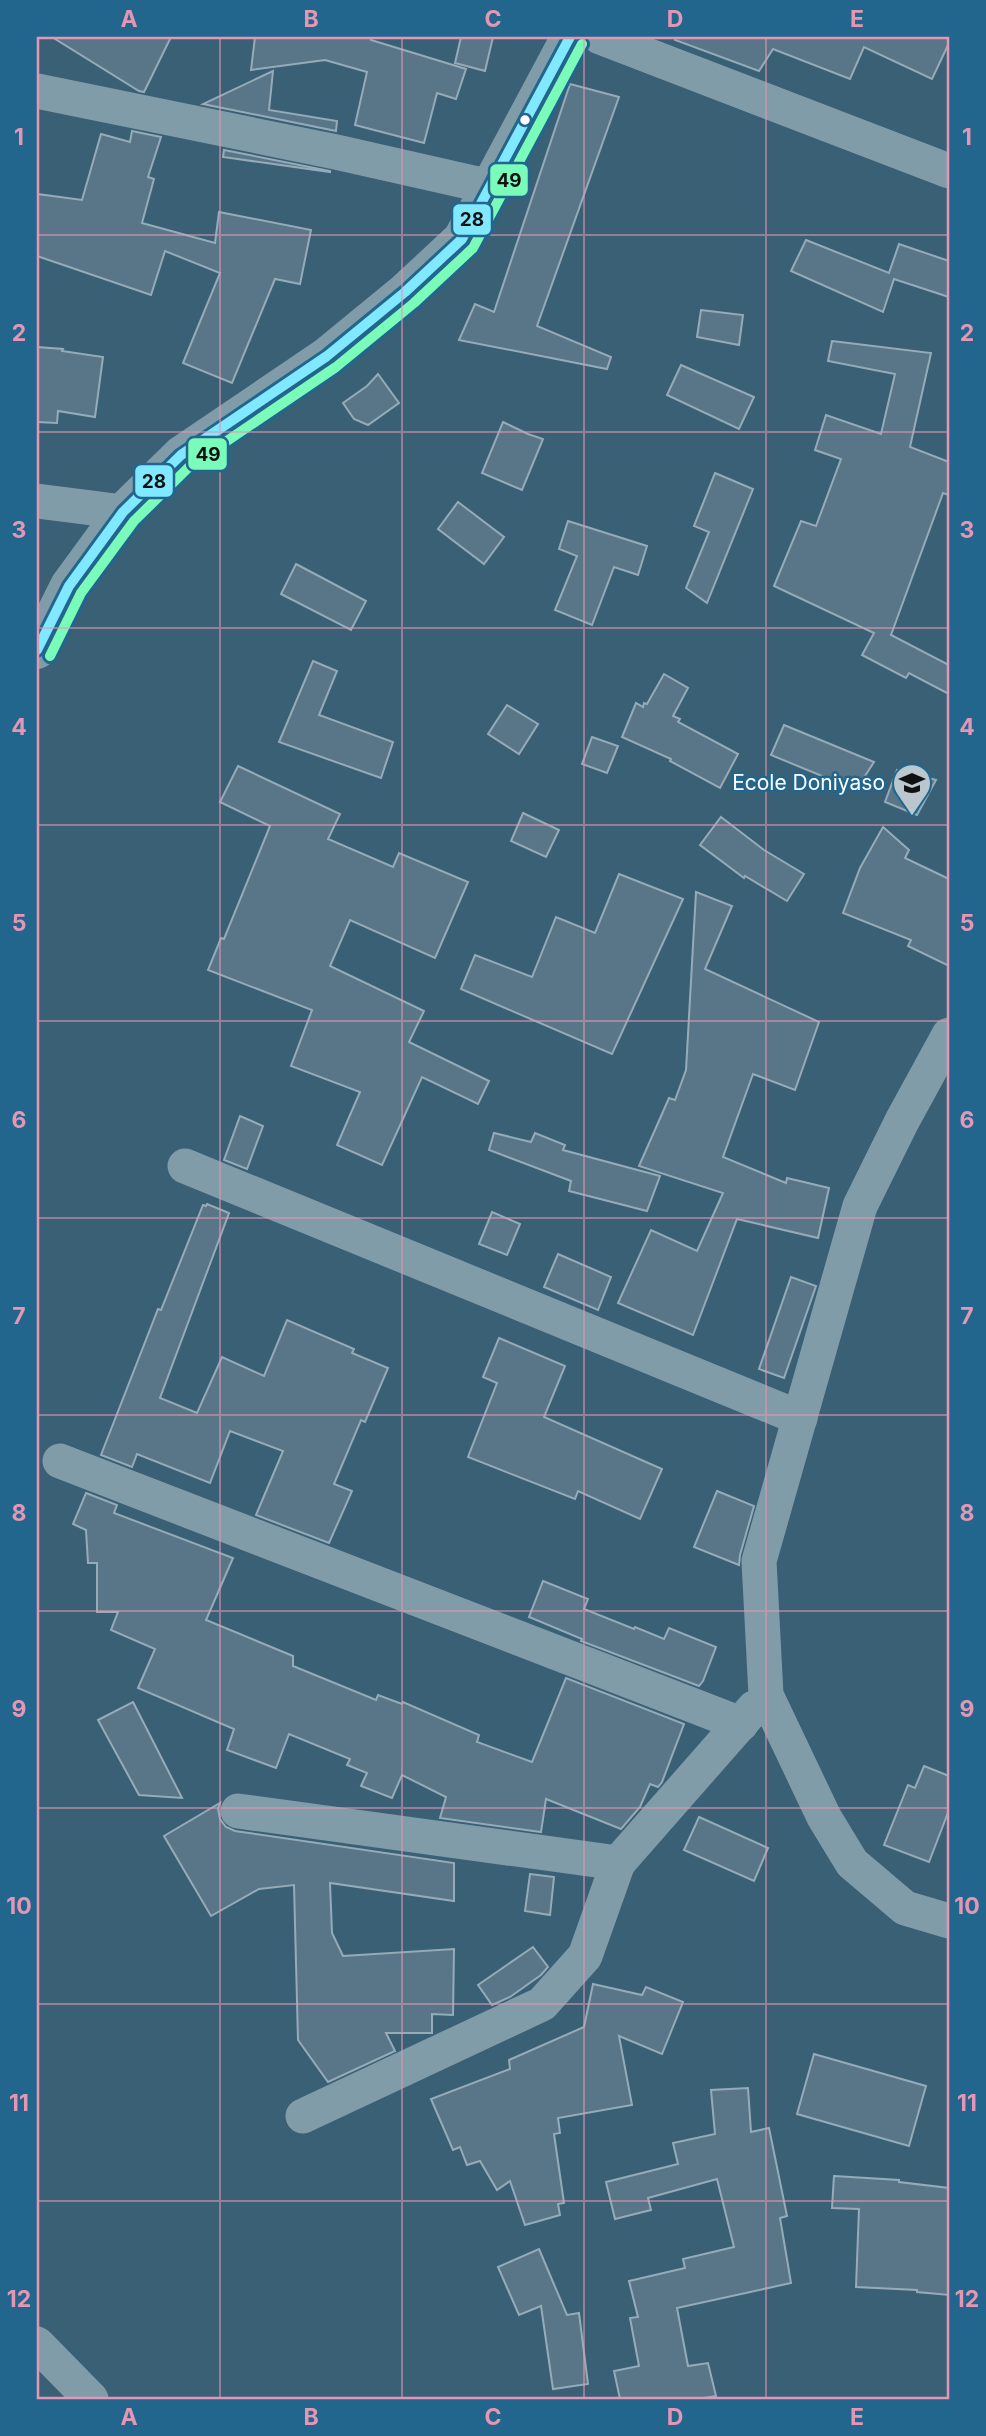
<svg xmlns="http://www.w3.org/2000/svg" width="986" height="2436" font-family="Inter,sans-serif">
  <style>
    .building { fill: #587687; stroke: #96abb8; stroke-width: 2 }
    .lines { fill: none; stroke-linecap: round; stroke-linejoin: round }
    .minor { stroke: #819ca9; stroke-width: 35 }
    .tertiary { stroke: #819ca9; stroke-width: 38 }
    .bus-1-casing { stroke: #22668e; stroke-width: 16 }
    .bus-2-casing { stroke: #22668e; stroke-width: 16 }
    .bus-1 { stroke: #80e8ff; stroke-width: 10 }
    .bus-2 { stroke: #7afbb9; stroke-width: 10 }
    .grid { fill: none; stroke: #e497b5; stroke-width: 2; stroke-opacity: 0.55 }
    .bus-dot { fill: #fff; stroke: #22668e; stroke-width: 2.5 }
    .labels { text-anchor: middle; stroke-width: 5; stroke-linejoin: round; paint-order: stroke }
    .poi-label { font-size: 21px; fill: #fff; stroke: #22668e; text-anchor: end }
    .line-badge { stroke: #22668e; stroke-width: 2.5 }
    .pale-badge-label { font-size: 19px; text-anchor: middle; font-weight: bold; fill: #111 }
    .neatline { fill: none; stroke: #e497b5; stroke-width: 2.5 }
    .grid-label { font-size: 23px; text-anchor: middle; font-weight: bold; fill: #e497b5 }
  </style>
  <rect width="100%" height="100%" fill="#3a6076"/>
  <g class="building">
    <path d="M52,37h119l-27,55 -5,-1z"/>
    <path d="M255,37h116v3l95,29 -10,30 -19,-6 -13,50 -69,-18 12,-53 -42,-12 -74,10z"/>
    <path d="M461,37h32l-8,34 -30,-8z"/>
    <path d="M676,37h273v6l-17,36 -68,-32 -14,32 -77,-30 -14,22 -84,-31z"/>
    <path d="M273,71l-4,39 68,11 -1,10 -133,-27z"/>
    <path d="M570,84l49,13 -82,229 74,31 -4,12 -148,-29 16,-36 19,8z"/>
    <path d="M132,131l29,6 -13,40 6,2 -12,44 73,20 4,-31 92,18 -11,54 -25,-5 -43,104 -49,-20 37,-90 -55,-22 -14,44 -114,-39v-62l45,6 19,-66 29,8z"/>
    <path d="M224,150l106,21v1l-107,-15z"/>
    <path d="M806,240l83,33 10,-29 50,17v36l-55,-18 -11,33 -92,-41z"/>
    <path d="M701,310l42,5 -4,30 -42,-8z"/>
    <path d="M832,341l99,12 -21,94 39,15v33l-6,-2 -52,142 58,30v29l-40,-21 -3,5 -44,-23 12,-22 -100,-47 27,-65 15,5 25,-67 -26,-9 11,-35 55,19 14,-60 -67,-13z"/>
    <path d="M37,347l26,2 -1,2 41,6 -8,60 -37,-6 -1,12 -20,-1z"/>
    <path d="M681,365l73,32 -15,32 -72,-34z"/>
    <path d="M378,374l21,29 -31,22 -14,-6 -11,-16 24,-17z"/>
    <path d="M503,422l25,12 15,5 -21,51 -40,-17z"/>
    <path d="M715,473l38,16 -46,114 -21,-15 23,-56 -15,-6z"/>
    <path d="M458,502l46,35 -20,27 -46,-35z"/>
    <path d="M568,521l79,25 -9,29 -24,-8 -22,58 -37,-15 22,-54 -18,-7z"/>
    <path d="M296,564l70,37 -15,29 -70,-36z"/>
    <path d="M313,661l24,10 -18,44 74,27 -12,36 -102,-36z"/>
    <path d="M664,674l24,14 -15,28 7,3 -2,3 60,32 -18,34 -50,-27 1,-2 -49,-22 14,-34 7,4 1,-4 3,1z"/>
    <path d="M507,705l31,19 -19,30 -31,-20z"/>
    <path d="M784,725l90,37 -18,28 -85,-35z"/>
    <path d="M592,737l26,9 -11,27 -25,-9z"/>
    <path d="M238,766l102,48 -12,25 65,28 6,-14 69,29 -33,76 -85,-38 -20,46 94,45 -15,31 80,39 -11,23 -56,-27 -40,88 -45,-20 23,-53 -69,-26 21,-56 -104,-40 13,-32 3,1 46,-113 -50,-24z"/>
    <path d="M897,770l39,10 -19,35 -32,-13z"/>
    <path d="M523,813l36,17 -13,27 -35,-16z"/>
    <path d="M721,817l43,33 40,24 -17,27 -42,-25 -1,2 -44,-33z"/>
    <path d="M883,827l26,23 -4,8 44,21v87l-41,-20 3,-6 -68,-27 17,-45z"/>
    <path d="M619,874l64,25 -71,155 -151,-65 14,-34 57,22 24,-60 39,16z"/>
    <path d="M696,892l36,14 -27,63 114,53 -24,68 -42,-16 -30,83 63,26 1,-5 42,10 -11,50 -81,-19 -44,116 -75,-32 33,-73 46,21 26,-58 -84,-27 30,-68 6,2 11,-30z"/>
    <path d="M240,1116l23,10 -16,43 -23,-9z"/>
    <path d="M494,1133l37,9 4,-9 30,12 -2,5 97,26 -13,35 -78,-20 2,-10 -82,-31z"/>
    <path d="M207,1204l22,9 -69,185 37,15 25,-56 42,19 23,-56 67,29 -2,4 36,15 -23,54 -4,-2 -27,64 18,7 -23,52 -73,-28 27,-64 -53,-20 -20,52 -73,-29 -5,13 -31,-12 57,-146 3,1 42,-105 3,1z"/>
    <path d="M492,1212l28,12 -13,31 -28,-11z"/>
    <path d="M558,1254l53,23 -13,33 -54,-23z"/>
    <path d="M791,1277l25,9 -32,92 -25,-9z"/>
    <path d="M499,1338l66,28 -21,51 118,52 -22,50 -62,-28 -3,8 -107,-42 29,-74 -14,-6z"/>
    <path d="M717,1491l37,15 -14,49 -1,10 -45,-18z"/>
    <path d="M86,1493l31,12 -3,8 119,45 -27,62 87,36v10l83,34 2,-5 24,9 1,-2 76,33 -2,7 55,20 34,-84 118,46 -22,58 -4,5 -8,-3 -10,23 -19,22 -75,-30 -5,33 -101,-14 6,-21 -44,-22 -10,23 -31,-12 6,-13 -20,-8 3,-6 -61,-25 -13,34 -49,-18 7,-21 -96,-41 17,-39 -44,-19 7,-18h-21v-49h-9l-2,-33 -13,-6z"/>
    <path d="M543,1581l45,18 -4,10 50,20 1,-2 29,12 5,-11 47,19 -13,34 -4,5 -118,-45 1,-2 -53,-22z"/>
    <path d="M133,1702l49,96 -43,-3 -41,-75z"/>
    <path d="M924,1766l25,10v34l-20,52 -45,-17 24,-60 7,3z"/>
    <path d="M220,1803l-2,6 2,10 6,8 9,4 219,32v38l-124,-18 2,50 11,23 111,-7 -1,66 -21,-1v19h-46l9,18 -67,31 -30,-42 -4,-155 -35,4 -48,27 -47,-80z"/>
    <path d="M699,1817l69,31 -14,33 -70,-31z"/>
    <path d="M530,1874l24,3 -4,38 -25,-4z"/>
    <path d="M533,1947l15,20 -7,8 -31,22 -18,8 -14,-20z"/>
    <path d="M593,1984l49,11 4,-8 37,15 -21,52 -43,-18 13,69 -74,13 2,15 -6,1 10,69 -6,1 2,11 -35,10 -15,-44 -13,9 -17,-29 -13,4 -7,-18 -7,3 -22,-51 79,-30 -1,-9 75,-33z"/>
    <path d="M814,2054l112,32 -17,60 -112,-32z"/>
    <path d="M748,2088l3,44 18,-4 18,88 -7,2 11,65 -114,25 11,58 20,-3 8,33 -18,3h-78l-6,-28 25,-5 -9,-48 8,-1 -9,-36 56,-13 -2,-9 51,-12 -17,-68 -69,19 3,12 -36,9 -9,-37 72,-18 -5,-21 42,-9 -4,-44z"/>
    <path d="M834,2176l65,4v2l50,6v107l-32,-3v-2l-61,-3 3,-78 -27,-1z"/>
    <path d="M539,2249l28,66 12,-2 9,71 -35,5 -12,-83 -22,9 -21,-48z"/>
  </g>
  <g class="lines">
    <g class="minor">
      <path d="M600,37l349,134"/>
      <path d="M37,91l299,61 155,35"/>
      <path d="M37,501l86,11"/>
      <path d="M949,1035l-47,86 -42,85 -101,355 7,134 58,122 28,46 53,45 44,13"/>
      <path d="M185,1166l615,252"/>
      <path d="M60,1461l681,263"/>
      <path d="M238,1811l380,52 136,-155"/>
      <path d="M303,2116l239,-112 43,-48 33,-93"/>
      <path d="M37,2344l54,55"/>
    </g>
    <path class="tertiary" d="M37,650l32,-64 54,-74 58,-57 146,-99 78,-64 57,-53 108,-202"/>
    <defs>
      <path id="bus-1" d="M37,650l32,-64 54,-74 58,-57 146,-99 78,-64 57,-53 108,-202"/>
      <path id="bus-2" d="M50,656l31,-63 53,-72 56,-55 146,-99 78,-64 59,-55 109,-204"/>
    </defs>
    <use href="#bus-1" class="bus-1-casing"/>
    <use href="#bus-2" class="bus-2-casing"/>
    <use href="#bus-1" class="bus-1"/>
    <use href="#bus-2" class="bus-2"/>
  </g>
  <path class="grid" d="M220,37v2362M402,37v2362M584,37v2362M766,37v2362M37,235h912M37,432h912M37,628h912M37,825h912M37,1021h912M37,1218h912M37,1415h912M37,1611h912M37,1808h912M37,2004h912M37,2201h912"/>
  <defs>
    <symbol id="school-pin" viewBox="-11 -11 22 30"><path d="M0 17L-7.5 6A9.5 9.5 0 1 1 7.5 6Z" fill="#bac7cf" stroke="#22668e"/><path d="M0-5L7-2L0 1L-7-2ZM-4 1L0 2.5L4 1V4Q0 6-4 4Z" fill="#111"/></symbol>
  </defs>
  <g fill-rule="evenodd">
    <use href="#school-pin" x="890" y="761" width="44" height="60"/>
  </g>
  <circle class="bus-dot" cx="525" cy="120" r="6"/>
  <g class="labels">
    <g class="poi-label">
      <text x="885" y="790">Ecole Doniyaso</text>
    </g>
  </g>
  <g class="line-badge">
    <rect x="489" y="163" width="40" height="34" rx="7" fill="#7afbb9"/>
    <rect x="452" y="203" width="40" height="33" rx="7" fill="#80e8ff"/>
    <rect x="187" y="437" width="41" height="34" rx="7" fill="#7afbb9"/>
    <rect x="134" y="464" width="40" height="34" rx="7" fill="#80e8ff"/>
  </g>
  <g class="pale-badge-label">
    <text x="509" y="187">49</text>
    <text x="472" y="226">28</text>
    <text x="208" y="461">49</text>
    <text x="154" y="488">28</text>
  </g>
  <rect width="986" height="2436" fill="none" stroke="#22668e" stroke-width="77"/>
  <rect x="38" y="38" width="910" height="2360" class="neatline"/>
  <g class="grid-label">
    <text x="129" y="27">A</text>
    <text x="311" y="27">B</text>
    <text x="493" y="27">C</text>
    <text x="675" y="27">D</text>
    <text x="857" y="27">E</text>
    <text x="19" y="145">1</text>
    <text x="967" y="145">1</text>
    <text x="19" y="341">2</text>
    <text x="967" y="341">2</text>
    <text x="19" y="538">3</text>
    <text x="967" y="538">3</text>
    <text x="19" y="735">4</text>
    <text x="967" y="735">4</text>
    <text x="19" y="931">5</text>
    <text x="967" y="931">5</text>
    <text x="19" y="1128">6</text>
    <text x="967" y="1128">6</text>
    <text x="19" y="1324">7</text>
    <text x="967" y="1324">7</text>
    <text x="19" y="1521">8</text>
    <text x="967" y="1521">8</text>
    <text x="19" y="1717">9</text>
    <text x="967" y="1717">9</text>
    <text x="19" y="1914">10</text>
    <text x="967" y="1914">10</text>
    <text x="19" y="2111">11</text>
    <text x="967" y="2111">11</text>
    <text x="19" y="2307">12</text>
    <text x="967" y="2307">12</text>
    <text x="129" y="2425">A</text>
    <text x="311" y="2425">B</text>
    <text x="493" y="2425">C</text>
    <text x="675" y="2425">D</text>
    <text x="857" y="2425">E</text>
  </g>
</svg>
